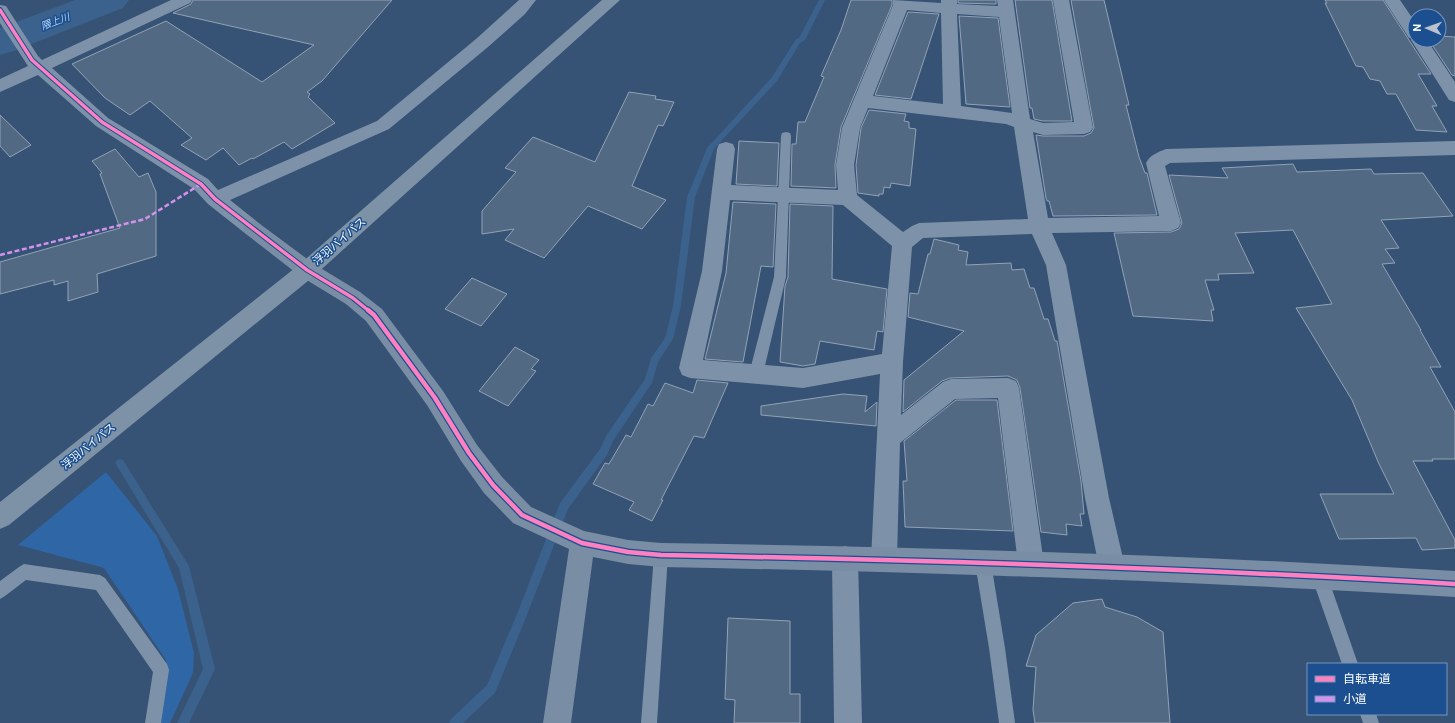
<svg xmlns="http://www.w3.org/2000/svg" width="1455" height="723" font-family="Roboto,'Noto Sans JP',sans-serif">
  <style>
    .green { fill: #2f66a5 }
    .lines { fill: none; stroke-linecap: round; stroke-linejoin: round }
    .stream { fill: #3b618d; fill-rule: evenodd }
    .river { fill: #3b618d; fill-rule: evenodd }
    .building { fill: #526984; stroke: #92a2b6 }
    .lane { fill: #7d92a8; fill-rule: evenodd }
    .street { fill: #7d92a8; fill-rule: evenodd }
    .secondary { fill: #798da4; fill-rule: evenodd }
    .highway { fill: #7e92a7; fill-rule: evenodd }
    .quiet { stroke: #d193ec; stroke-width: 2.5; stroke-dasharray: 5 2.5; stroke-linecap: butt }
    .cycleway-far1-casing { stroke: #1b4f8f; stroke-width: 5.5 }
    .cycleway-casing { stroke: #1b4f8f; stroke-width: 7 }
    .cycleway-far1 { stroke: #ff80c0; stroke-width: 3.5 }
    .cycleway { stroke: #ff80c0; stroke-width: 4.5 }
    .labels { text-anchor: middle; stroke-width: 3; stroke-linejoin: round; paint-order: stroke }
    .far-water-label { font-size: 10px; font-style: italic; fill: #b5d3f5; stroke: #1b4f8f }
    .street-label { font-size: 11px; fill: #fff; stroke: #1b4f8f }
  </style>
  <rect width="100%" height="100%" fill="#365274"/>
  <path class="green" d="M106,472l51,64 21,53 16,64 -1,20 -23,50h-10l6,-63 -62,-92 -86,-23z"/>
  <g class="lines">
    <g class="stream">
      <path d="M819,0h6l-20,40 -5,3 -23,38 -63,68 -19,48 -14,109 -8,33 -15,23 -6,21 -39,58 -6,14 -39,54 -41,106 -32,78 -32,30h-14l2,-4 36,-34 30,-71 43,-111 40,-54 6,-13 39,-57 6,-21 14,-20 8,-32 14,-109 20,-49 65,-71 24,-38 3,-1z"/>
      <path d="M120,459l3,1 66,106 26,103 -26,54h-12l26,-54 -24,-101 -62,-102 -2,-3 2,-3z"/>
    </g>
    <path class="river" d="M75,0h54l-6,8 -109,43 -14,4v-27z"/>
  </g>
  <g class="building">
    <path d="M193,0h199l-70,81 -15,11 3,2 -2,3 27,26 -43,26 -8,-7 -31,17 -1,-1 -13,7 -16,-17 -17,12 -25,-15 11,-7 -42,-37 -20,14 -25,-17 -33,-34 94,-43 96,61 52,-37 -141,-32 18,-9z"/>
    <path d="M851,0h41v5l-51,122 -6,38 1,23 -45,-2 1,-42h4l2,-22h7l19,-45 -3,-1 20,-46z"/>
    <path d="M958,0h38v4l-38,-1z"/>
    <path d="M1015,0h37l20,121h-29l-9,-2 -2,-11h-2z"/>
    <path d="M1071,0h33l25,105h-3l13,52 6,16h2l10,42 -104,1 -4,-15h-2l-1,-3 -10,-63 7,1h41l7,-3 3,-5z"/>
    <path d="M1325,0h58l48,74h-13l19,32h-5l15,26 -31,-2 -20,-36h-9l-7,-13 -10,-2 -7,-12 -7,-1 -31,-63h2z"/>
    <path d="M908,12l31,2 -28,85 -36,-4z"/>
    <path d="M959,16l39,2 12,89 -44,-3z"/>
    <path d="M1439,36l16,1v39l-3,-1 -23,-35h10z"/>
    <path d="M629,92l27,4 -1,3 19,3 -11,24 -5,-1 -26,61 34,14 -24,29 -54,-23 -44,52 -39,-18 9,-11 -32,5v-23l34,-39 -11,-4 28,-31 62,25z"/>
    <path d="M869,110l37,4 -2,7 5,1v6l7,1 -6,57 -19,-3 -1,5 -6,-1 -1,7h-4v2l-21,-3 -2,-28 5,-37z"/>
    <path d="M0,115l31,30 -21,12 -10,-11z"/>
    <path d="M739,141l40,2 -2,43 -41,-2z"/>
    <path d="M115,149l24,28 9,-4 8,19v64l-59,18 1,18 -30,9v-20l-14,4v-5l-54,14v-32l120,-34 -20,-54 2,-1 -10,-12z"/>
    <path d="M1293,164l4,8 74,-3 3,5 49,-1 30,43 -72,4 18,28 -14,1 10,14 -13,1 39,66h-1l21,37h-11l25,45v47h-23l1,2h-20l42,79v8l-33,2 -6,-12 -77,1 -19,-45h74l-15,-30 -27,-64 -56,-92 36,-4 -39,-74 -58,3 19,40 -36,1 1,6h-14l9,30h-3l2,11 -80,-5 -19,-83 57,-1 8,-3 3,-6 -13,-48 59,3 -6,-10z"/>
    <path d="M733,202l43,2 -3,63 -12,-1 -18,96 -38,-3 21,-86z"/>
    <path d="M790,204l43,2 -1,73 55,10 -4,43 -6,-1 -3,19 -54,-9 -5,23 -12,2 -23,-4 5,-76 3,-9z"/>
    <path d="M934,239l25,6 -1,5 10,2 -2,13 45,-2 1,7 12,-1 6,19h4l10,31h4l7,22h2l24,140 3,33h-4l2,12 -16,-2 1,11 -26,-3 -21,-144 -3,-8 -9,-4 -58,2 -8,3 -39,31 1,-32 60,-49 -56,-14 2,-24 8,1 10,-40h2z"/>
    <path d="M472,278l35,16 -26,32 -36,-17z"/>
    <path d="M515,347l24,13 -8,9 5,2 -28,35 -29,-15z"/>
    <path d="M697,380l31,3 -24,55 -10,-2 -33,64h2l-11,21 -23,-11 5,-8 -41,-18 12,-21 4,1 17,-29 5,2 17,-33 5,2 12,-23 28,10z"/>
    <path d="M843,394l24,2 -2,16 12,-10 -1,24 -115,-11v-9z"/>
    <path d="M956,400h41l16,131 -108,-4 -2,-46h4l-3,-40z"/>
    <path d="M1102,599l3,8 32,10 26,15 7,91h-135l-2,-13 3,-43 -10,-1 10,-31 37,-32z"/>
    <path d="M728,618l62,3v73h10v29h-66l1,-23 -10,-1z"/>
  </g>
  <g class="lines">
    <g class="lane">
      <path d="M786,132l4,1 1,3 -5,141 -23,97 -2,4 -5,2 -5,-2 -2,-4 25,-97 7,-141 1,-3z"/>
      <path d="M661,548l5,2 2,5 -11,168h-16l13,-168 2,-5z"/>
      <path d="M983,556l5,2 3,5 14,85 10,75h-16l-10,-75 -14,-85 3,-5z"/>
      <path d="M24,564l76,11 5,3 62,86 2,6 -8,53h-16l8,-51 -57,-82 -70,-10 -21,16 -5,3v-18l19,-14z"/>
      <path d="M1319,567l5,3 3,5 31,89h-16l-31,-89 3,-5z"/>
      <path d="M1360,714h16l3,9h-16z"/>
    </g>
    <g class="street">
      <path d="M171,0h21l-2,3 -138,65 56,50 100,61 10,11 159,-69 99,-82 43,-39h17l-11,14 -37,33 -99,82 -159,71 30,24 3,5 -3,5 -7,3 -7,-3 -38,-30 -14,-15 -98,-63 -58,-51 -38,17v-13l28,-13 -28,-43v-18l6,1 32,50 4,4z"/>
      <path d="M893,0l48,3v-3h16v4l41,2 -1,-6h16l17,119 13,4 31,-1 -21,-122h16l24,128 -3,4 -6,2 -41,1 -10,-3 15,86 111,-2 -13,-53c4,-8 12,-11 20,-14l289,-8v14l-285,8 -5,3 16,57 -3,5 -7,3 -119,2 14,32 43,233 16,69 -4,9 -9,4 -9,-4 -4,-9 -14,-69 -39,-233 -14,-31 -109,4 -11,9 -9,115 -2,53 42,-33 8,-3 57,-1 8,3 3,7 25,176 -4,9 -9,4 -9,-4 -4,-9 -20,-166 -43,1 -55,44 -3,116 -4,9 -9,3 -9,-3 -4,-9 9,-185 -77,14 -113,-10 -8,-3 -3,-7 23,-97 15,-122 2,-5 7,-2 7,2 2,5 -4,36 107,5 -2,-25 6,-37 51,-123zM907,10l34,3 2,91 -70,-8zM957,14l42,3 13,96 -51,-7zM868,108l138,16 8,3 14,92 -109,4 -7,3 -9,6 -46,-37 -3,-30 6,-37zM730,200l113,5 49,41 -10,108 -79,14 -100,-8 19,-89z"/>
      <path d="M1384,0h16l15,22v18h12l28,42v20l-6,-2 -38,-60 1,-2h-3z"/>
      <path d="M845,546l9,3 4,9 4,165h-28l-2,-165 4,-9z"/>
    </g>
    <path class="secondary" d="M253,221l7,3 54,40 46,28 22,17 61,82 34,54 25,32 29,30 53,24 44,9 33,3c265,4 530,12 794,28v26c-264,-16 -529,-25 -794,-30l-33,-3 -35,-7 -22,166h-28l26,-174 -56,-26 -29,-30 -23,-32 -34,-56 -61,-84 -20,-17 -46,-28 -54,-42 -3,-5 3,-5z"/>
    <path class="highway" d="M602,0h18l-306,276 -305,249 -9,4v-27l300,-238z"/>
    <path class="quiet" d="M0,255l145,-36 56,-35"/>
    <defs>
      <path id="cycleway-far1" d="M0,10l32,50 70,62 99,62 14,15 92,71 46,28 16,13"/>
      <path id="cycleway" d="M368,310l6,5 61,83 34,55 24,32 29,30 60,28 46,9 33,3c265,5 530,13 794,29"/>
    </defs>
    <use href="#cycleway-far1" class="cycleway-far1-casing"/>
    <use href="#cycleway" class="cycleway-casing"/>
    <use href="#cycleway-far1" class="cycleway-far1"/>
    <use href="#cycleway" class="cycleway"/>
  </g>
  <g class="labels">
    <g class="far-water-label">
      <text transform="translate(55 21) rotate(-21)" y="4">隈上川</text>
    </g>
    <g class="street-label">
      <text transform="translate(339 241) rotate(-41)" y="4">浮羽バイパス</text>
      <text transform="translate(88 446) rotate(-39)" y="4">浮羽バイパス</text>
    </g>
  </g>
  <rect x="1307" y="663" width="140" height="52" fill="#1b4f8f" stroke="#7695bc"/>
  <rect x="1315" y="676" width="20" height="6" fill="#ff80c0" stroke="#7695bc"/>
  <text x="1343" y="683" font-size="12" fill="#ffffff">自転車道</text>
  <rect x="1315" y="696" width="20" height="6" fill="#d193ec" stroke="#7695bc"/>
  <text x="1343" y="703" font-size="12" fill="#ffffff">小道</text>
  <g transform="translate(1427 28) rotate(272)"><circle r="19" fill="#1b4f8f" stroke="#7695bc"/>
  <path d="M0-3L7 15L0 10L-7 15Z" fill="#b9c2ce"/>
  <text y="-6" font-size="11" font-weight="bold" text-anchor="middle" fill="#ffffff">N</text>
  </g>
</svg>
